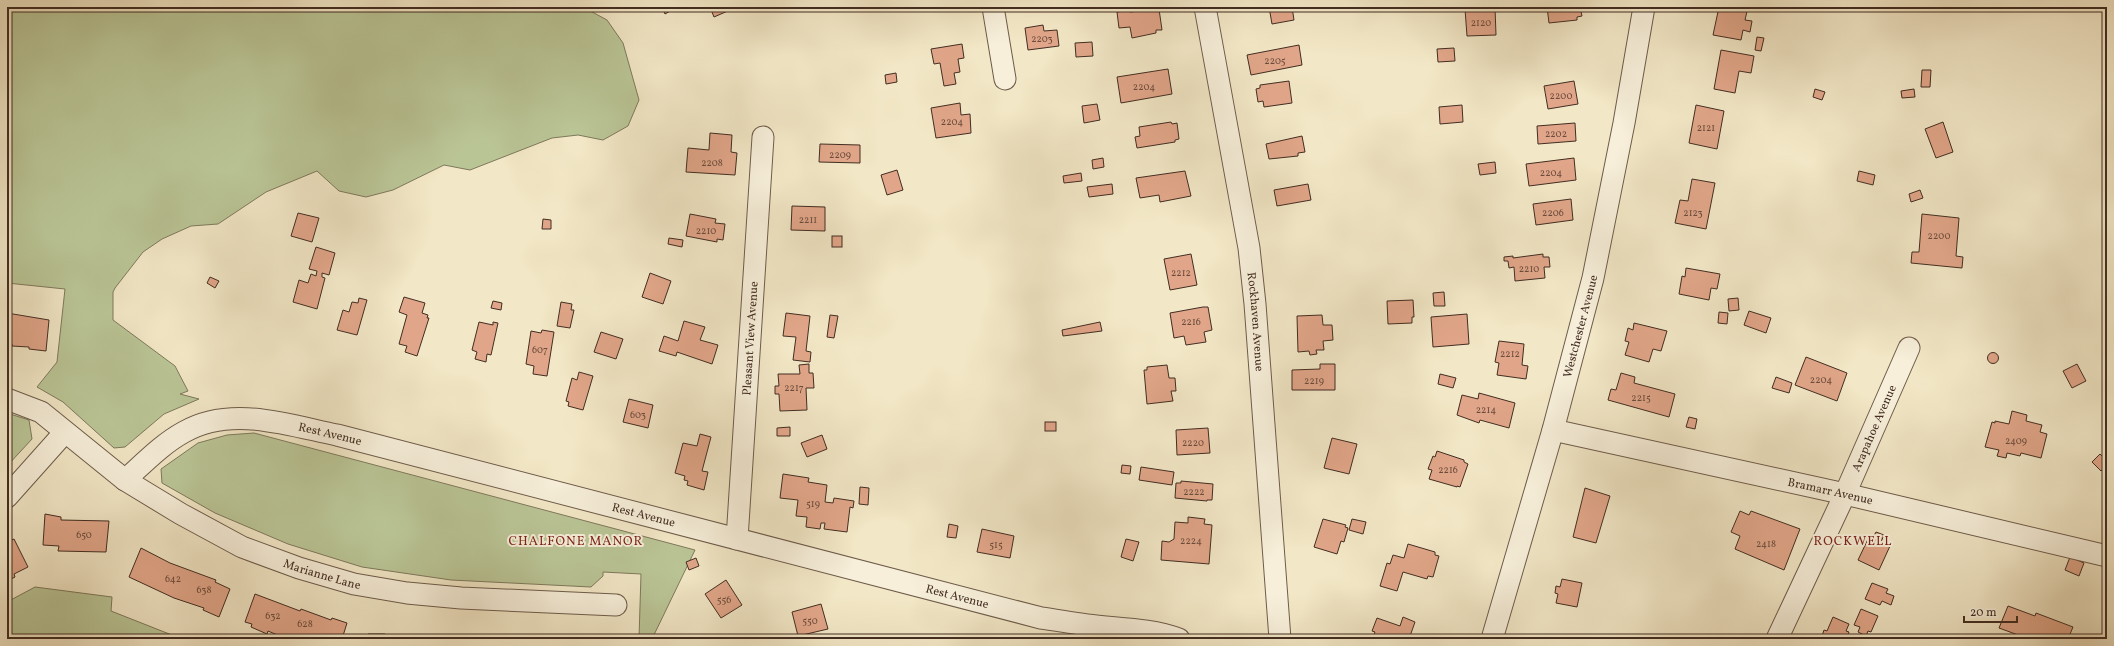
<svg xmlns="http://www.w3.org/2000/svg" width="2114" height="646" font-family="Vollkorn,serif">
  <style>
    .green { fill: #bac596; stroke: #7e795c }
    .building { fill: #e1a689; stroke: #422d22 }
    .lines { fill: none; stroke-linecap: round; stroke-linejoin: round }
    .minor-casing { stroke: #6e5c4b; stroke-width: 23 }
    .minor { stroke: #f7efda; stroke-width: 21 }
    .labels { text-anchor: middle; stroke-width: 4; stroke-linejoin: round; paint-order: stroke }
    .number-label { font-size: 10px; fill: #6a4b3c }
    .street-label { font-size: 12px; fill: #422d22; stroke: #f7efda }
    .neighbourhood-label { font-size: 13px; letter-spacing: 1px; fill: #7a1f14; stroke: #f7efda }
  </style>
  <rect width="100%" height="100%" fill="#f2e7c6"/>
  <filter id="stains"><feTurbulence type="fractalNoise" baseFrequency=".005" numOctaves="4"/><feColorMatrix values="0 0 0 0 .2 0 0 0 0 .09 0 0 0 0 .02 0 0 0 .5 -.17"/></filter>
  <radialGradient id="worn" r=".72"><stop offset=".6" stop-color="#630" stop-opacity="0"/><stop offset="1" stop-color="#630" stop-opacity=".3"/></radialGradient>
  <g class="green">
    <path d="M7,7h576l24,13 16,23 16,57 -11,26 -25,14 -25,-5 -26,3 -82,32 -26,-5 -51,25 -27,7 -27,-6 -22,-20 -51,21 -48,32 -27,2 -29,13 -19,13 -28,36 -2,4v28l62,46 13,25 -8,3 19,5 -35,15 -39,33 -11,1 -51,-46 -26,-15 20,-25 8,-73 -58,-6z"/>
    <path d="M7,413l22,7 3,19 -25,27z"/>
    <path d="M254,433l441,117 -43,89h-52v-4l39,3 2,-64 -38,-2v4l-12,11 -140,-7 -89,-13 -74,-23 -73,-31 -53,-30 -1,-14 37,-26 29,-8z"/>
    <path d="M35,587l77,10 -1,14 71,28h-175v-37z"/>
  </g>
  <g class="building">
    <path d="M662,7h12l-3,1 1,2 -7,4z"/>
    <path d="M710,7h18l2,3 -16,7z"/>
    <path d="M1269,7h23l2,13 -22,4z"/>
    <path d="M1547,7h33l2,9 -5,1v3l-28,3z"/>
    <path d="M1719,7h29l-3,13 7,1 -2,11 -7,-2 -2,10 -28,-5z"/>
    <path d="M1495,8l1,27 -29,1 -2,-27z"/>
    <path d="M1153,9v2l6,-2 3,21h-6v3l-24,5 -2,-11 -11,1 -2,-16 13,-2v2z"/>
    <path d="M1043,25l1,6 13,-1 2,16 -31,4 -3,-22z"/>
    <path d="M1757,37l7,1 -3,13 -6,-1z"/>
    <path d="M1092,42l1,14 -17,1 -1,-14z"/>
    <path d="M962,44l2,14 -6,1 2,13 -6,1 2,11 -12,2 -4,-23 -6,1 -3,-15z"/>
    <path d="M1299,45l3,20 -51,10 -4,-20z"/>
    <path d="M1454,48l1,13 -17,1 -1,-13z"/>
    <path d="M1721,50l33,6 -3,17 -12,-2 -4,22 -21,-4z"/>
    <path d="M1168,69l4,25 -51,9 -4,-26z"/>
    <path d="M1922,70h9l-1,17h-9z"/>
    <path d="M896,73l1,9 -11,2 -1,-9z"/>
    <path d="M1289,81l3,22 -28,4 -1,-6 -5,1 -2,-13 4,-1v-3z"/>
    <path d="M1574,81l4,23 -30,5 -4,-23z"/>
    <path d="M1815,89l10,3 -3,8 -9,-3z"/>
    <path d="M1914,89l1,8 -13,1 -1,-7z"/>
    <path d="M960,103l1,12 9,-1 1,19 -35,5 -5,-30z"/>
    <path d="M1097,104l3,16 -16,3 -2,-17z"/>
    <path d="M1462,105l1,17 -23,2 -1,-17z"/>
    <path d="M1696,105l28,6 -7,38 -28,-6z"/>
    <path d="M1171,122l1,2 5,-1 2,16 -4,1v2l-38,6 -2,-11 5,-1 -1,-9z"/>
    <path d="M1943,122l10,30 -17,6 -11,-29z"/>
    <path d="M1575,123l1,18 -38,3 -1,-18z"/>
    <path d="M710,133l22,2 -1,17 6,1 -2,22 -49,-3 2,-24 21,2z"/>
    <path d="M1302,136l3,16 -7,1v3l-29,3 -3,-15z"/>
    <path d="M820,144l40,1v18l-41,-1z"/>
    <path d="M1103,158l1,9 -11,2 -1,-9z"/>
    <path d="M1574,158l2,22 -47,6 -3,-22z"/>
    <path d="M1495,162l1,11 -16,2 -2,-11z"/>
    <path d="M897,170l6,20 -16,5 -6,-20z"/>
    <path d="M1185,171l6,25 -31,6 -1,-7 -19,3 -4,-20z"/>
    <path d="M1859,171l16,4 -2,10 -16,-4z"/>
    <path d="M1081,173l1,8 -18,2 -1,-7z"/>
    <path d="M1692,179l23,4 -9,46 -31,-6 5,-23 8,1z"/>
    <path d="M1112,184l1,10 -24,3 -2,-10z"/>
    <path d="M1308,184l3,16 -34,6 -3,-16z"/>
    <path d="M1920,190l3,8 -12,4 -2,-8z"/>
    <path d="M1571,199l2,21 -37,5 -3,-21z"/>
    <path d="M792,206l33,1v24l-34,-1z"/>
    <path d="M298,213l21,5 -7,24 -21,-6z"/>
    <path d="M690,214l26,5 -1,4 10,1 -2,16 -6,-1v3l-31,-6z"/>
    <path d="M1922,214l37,4 -3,38 7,1 -1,11 -51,-5 1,-11h7z"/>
    <path d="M543,219l8,1v9h-9z"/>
    <rect x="832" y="236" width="10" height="11"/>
    <path d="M669,238l14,2 -1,7 -14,-3z"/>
    <path d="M316,247l19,6 -6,22 -7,-2v4l3,1 -8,31 -24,-7 6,-22 9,3 3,-9 5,2 1,-5 -8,-2z"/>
    <path d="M1191,254l6,31 -27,5 -6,-31z"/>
    <path d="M1543,254v3h6l1,10h-6l1,11 -30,3 -1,-14 -5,1 -1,-7h-4v-4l9,-1v2z"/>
    <path d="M1686,268l34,6 -3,15 -6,-1 -2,12 -30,-6 3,-18 3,1z"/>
    <path d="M650,273l21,8 -8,23 -21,-7z"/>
    <path d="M210,277l9,4 -4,7 -8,-5z"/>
    <path d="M1444,292l1,14h-11l-1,-13z"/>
    <path d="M404,297l21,6 -3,10 6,2 -1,3h2l-12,38 -12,-4 2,-6 -8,-2 8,-29 -8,-3z"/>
    <path d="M359,298l8,2 -10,35 -20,-5 6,-20 6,2 3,-10 6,1z"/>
    <path d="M1738,298l1,12 -10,1 -1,-12z"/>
    <path d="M1413,300l1,17h-2v6l-24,1 -1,-23z"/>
    <path d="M493,301l9,2 -1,7 -10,-2z"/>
    <path d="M561,302l11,2 -1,6h3l-4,18 -13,-2z"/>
    <path d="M1203,307h5l4,23 -8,2 2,10 -20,3 -2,-9 -10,2 -4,-25z"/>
    <path d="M1749,311l22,7 -5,15 -22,-8z"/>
    <path d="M1719,312l9,1 -1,11 -9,-1z"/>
    <path d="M7,313l42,7 -3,31 -17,-2v-2l-17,-1v-2l-5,-1z"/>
    <path d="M786,313l24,3 -4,35 5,1 -1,10 -17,-2 3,-23 -13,-1z"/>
    <path d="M1467,314l2,30 -36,3 -2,-30z"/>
    <path d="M830,315l8,1 -4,22 -7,-1z"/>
    <path d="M1322,315l1,10h9l1,15 -10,1 1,9h-8l1,4 -7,1 -1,-4 -11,1 -1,-36z"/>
    <path d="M684,321l21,6 -5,13 18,5 -6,19 -35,-12 -1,4 -17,-5 5,-15 14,5z"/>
    <path d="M479,322l14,3v-3l5,1 -7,32 -4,-1 -1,8 -11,-3 2,-7 -5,-2z"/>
    <path d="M1100,322l2,9 -39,5 -1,-6z"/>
    <path d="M1634,323l33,8 -6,20 -8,-2 -4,13 -24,-7 4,-13 -4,-1 3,-13 5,2z"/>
    <path d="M542,330l12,2 -7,44 -14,-2 1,-8 -8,-2 5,-33 10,2z"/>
    <path d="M601,332l22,7 -7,20 -22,-7z"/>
    <path d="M1499,341l25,3 -2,21 6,1 -2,13 -29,-4 2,-12 -4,-1z"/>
    <circle cx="1993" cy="358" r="5.5"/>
    <path d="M1806,357l41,16 -10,28 -42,-16z"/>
    <path d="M809,364v9h4l1,15h-8l1,22 -27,1 -1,-17h-4v-8h4l-1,-12h22l-1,-9z"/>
    <path d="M1320,364h15v26h-43v-20l28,-1z"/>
    <path d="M2077,364l9,17 -14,7 -9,-17z"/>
    <path d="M1167,365l2,13h6l1,13h-5l2,10 -26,3 -3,-34h3v-3z"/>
    <path d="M579,372l14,4 -10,34 -15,-4 1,-4 -3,-1 6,-23 5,2z"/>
    <path d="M1621,373l14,4 -1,6 41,11 -6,23 -61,-17 3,-11 5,1z"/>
    <path d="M1440,374l16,4 -3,10 -15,-4z"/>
    <path d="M1776,377l16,6 -3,10 -17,-5z"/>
    <path d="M1479,393l36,10 -6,25 -29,-8 -1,3 -22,-8 5,-20 16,4z"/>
    <path d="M629,399l24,6 -5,23 -25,-6z"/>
    <path d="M2012,411l15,4 -1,6 16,4 -2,7 7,2 -6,24 -20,-5 -1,3 -13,-3 -1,5 -9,-2 2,-6 -14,-3 7,-25 3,1v-2l14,3z"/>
    <path d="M1689,417l8,2 -2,10 -9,-2z"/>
    <rect x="1045" y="422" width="11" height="9"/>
    <path d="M790,427v9h-13v-8z"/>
    <path d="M1208,428l2,25 -33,2 -1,-25z"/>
    <path d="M700,434l11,3 -9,34 6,1 -4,18 -17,-5 1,-4 -4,-1 1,-4 -10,-3 8,-30 14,3z"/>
    <path d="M822,435l5,14 -20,8 -6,-14z"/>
    <path d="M1332,438l25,6 -8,30 -25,-6z"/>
    <path d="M1437,451l27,9v2l4,2 -8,23 -3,-1v1l-28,-8 3,-9 -4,-1 5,-13 2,1z"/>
    <path d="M2100,454l7,7v4l-6,6 -9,-9z"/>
    <path d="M1122,465l9,1 -1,8 -9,-1z"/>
    <path d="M1141,467l33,5 -2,13 -33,-5z"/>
    <path d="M783,474l26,4 -1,4 19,3 -2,17 8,1 1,-5 20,3 -1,7 -3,-1 -3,25 -23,-3 1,-6h-4l-1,6 -14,-2 1,-10 -11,-1 2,-16 -18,-2z"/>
    <path d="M1181,481l32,3 -1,16h-5v1l-32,-3 1,-15h5z"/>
    <path d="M860,487l9,1 -1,17 -9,-1z"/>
    <path d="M1585,488l25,8 -14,47 -23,-6z"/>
    <path d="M1740,511l9,4 2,-4 49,18 -16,41 -49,-21 5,-13 -9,-4z"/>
    <path d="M45,514l16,3v3l48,1 -3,31 -48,-1 1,-5 -16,-1z"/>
    <path d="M1188,517l17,2 -1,5 8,1 -3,39 -48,-4 1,-19 7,1 5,-3 1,-17 13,1z"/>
    <path d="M1323,519l23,6 -1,2 3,1 -4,14 -3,-1 -4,13 -23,-7z"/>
    <path d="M1352,519l14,3 -3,12 -14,-4z"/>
    <path d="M949,524l9,2 -2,12 -9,-1z"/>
    <path d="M982,529l32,7 -4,22 -33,-6z"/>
    <path d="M1876,532l8,3 -3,7h7l2,4 -11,24 -21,-10 11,-23 3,2z"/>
    <path d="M14,539l14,28 -14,7 1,3 -8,4v-39z"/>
    <path d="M1126,539l13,3 -6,19 -12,-4z"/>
    <path d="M1408,544l27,8v3l4,1 -6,21 -5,-1 -1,3 -24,-7 -6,19 -17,-5 7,-23 3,1 3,-9 11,3z"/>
    <path d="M141,548l29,15 46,17 -1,2 15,7 -11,28 -16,-7 1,-2 -30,-10 -45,-21z"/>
    <path d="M2070,557l14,6 -5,13 -14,-6z"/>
    <path d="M696,558l3,8 -10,4 -3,-8z"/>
    <path d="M1562,579l20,4 -5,24 -21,-4 2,-9 -3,-1 1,-7 4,1z"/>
    <path d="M726,580l16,25 -21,13 -16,-24z"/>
    <path d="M1872,583l16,6 -2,4 8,3 -3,9 -9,-4 -2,4 -15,-6z"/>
    <path d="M255,594l45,17 1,-2 30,11 1,-2 15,5 -5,16h-46l-4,-2 -5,2 -19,-8 -1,3 -16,-7 1,-3 -7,-2z"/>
    <path d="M821,604l7,25 -30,7 -6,-24z"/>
    <path d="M2008,606l27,10 1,-3 37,14 -5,12h-39l-30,-11z"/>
    <path d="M1861,609l17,7 -7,16 -3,-1 -2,5 -8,-4 2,-5 -6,-2z"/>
    <path d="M1403,617l12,5 -6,17h-37l3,-7 -3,-1 5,-13 23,8z"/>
    <path d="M1833,617l16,7 -3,7 3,1 -3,7h-22v-2l-2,-1 2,-6 3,1z"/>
    <path d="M368,634h17v2h33v2l16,1h-66z"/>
    <rect x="450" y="638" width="17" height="1"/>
  </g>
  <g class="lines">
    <defs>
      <g id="minor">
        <path d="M993,7l12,72"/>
        <path id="s1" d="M1205,7l44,241 6,56 25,335"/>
        <path id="s2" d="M7,399l34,13 84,68 56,34 61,33 57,21 55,16 53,9 54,5 155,7"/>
        <path id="s3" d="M1553,430l292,64 262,62"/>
        <path id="s4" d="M125,480c19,-17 37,-36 59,-48 47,-27 104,-7 153,3l704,183c15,2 30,5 46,7 31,4 62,3 92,14"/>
        <path d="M7,497l58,-65"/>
        <path id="s5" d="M737,539l26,-402"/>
        <path id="s6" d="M1492,639l61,-209 40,-152 31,-155 20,-116"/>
        <path id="s7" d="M1777,639l68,-145 64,-146"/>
      </g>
    </defs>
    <use href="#minor" class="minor-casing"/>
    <use href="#minor" class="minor"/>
  </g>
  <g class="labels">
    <g class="number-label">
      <text x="1481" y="26">2120</text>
      <text x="1042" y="42">2203</text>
      <text x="1275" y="64">2205</text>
      <text x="1144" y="90">2204</text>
      <text x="1561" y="99">2200</text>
      <text x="952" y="125">2204</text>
      <text x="1706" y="131">2121</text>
      <text x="1556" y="137">2202</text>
      <text x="840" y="158">2209</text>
      <text x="712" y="166">2208</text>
      <text x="1551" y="176">2204</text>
      <text x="1553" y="216">2206</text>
      <text x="1693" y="216">2123</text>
      <text x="808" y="223">2211</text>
      <text x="706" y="234">2210</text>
      <text x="1939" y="239">2200</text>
      <text x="1529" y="272">2210</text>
      <text x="1181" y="276">2212</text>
      <text x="1191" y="325">2216</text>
      <text x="540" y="353">607</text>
      <text x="1510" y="357">2212</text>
      <text x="1821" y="383">2204</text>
      <text x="1314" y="384">2219</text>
      <text x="794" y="391">2217</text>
      <text x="1641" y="401">2215</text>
      <text x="1486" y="413">2214</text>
      <text x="638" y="418">603</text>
      <text x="2016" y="444">2409</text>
      <text x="1193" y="446">2220</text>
      <text x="1448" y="473">2216</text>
      <text x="1194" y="495">2222</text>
      <text x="813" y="507">519</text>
      <text x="84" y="538">650</text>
      <text x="1191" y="544">2224</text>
      <text x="1766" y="547">2418</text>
      <text x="996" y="548">515</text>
      <text x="173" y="582">642</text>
      <text x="204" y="593">638</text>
      <text x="724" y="603">556</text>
      <text x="273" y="619">632</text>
      <text x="810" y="624">550</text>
      <text x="305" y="627">628</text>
    </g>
    <g class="street-label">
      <text dy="4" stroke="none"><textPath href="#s1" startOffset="319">Rockhaven Avenue</textPath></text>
      <text dy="4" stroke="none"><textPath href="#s6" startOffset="325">Westchester Avenue</textPath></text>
      <text dy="4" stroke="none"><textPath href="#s5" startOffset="201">Pleasant View Avenue</textPath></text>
      <text dy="4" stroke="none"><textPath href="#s7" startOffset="232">Arapahoe Avenue</textPath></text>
      <text dy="4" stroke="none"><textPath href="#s4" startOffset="226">Rest Avenue</textPath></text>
      <text dy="4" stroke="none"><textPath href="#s3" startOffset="284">Bramarr Avenue</textPath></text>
      <text dy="4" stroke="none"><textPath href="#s4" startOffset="550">Rest Avenue</textPath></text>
      <text dy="4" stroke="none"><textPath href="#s2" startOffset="364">Marianne Lane</textPath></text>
      <text dy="4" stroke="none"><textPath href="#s4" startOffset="874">Rest Avenue</textPath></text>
    </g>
    <g class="neighbourhood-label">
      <text x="576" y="545">CHALFONE MANOR</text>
      <text x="1853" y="545">ROCKWELL</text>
    </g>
  </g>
  <rect width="2114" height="646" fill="none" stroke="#f2e7c6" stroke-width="24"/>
  <rect x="8" y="8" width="2098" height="630" fill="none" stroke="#422d22" stroke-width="2"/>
  <rect x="12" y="12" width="2090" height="622" fill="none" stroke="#422d22"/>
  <path d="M1964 616v6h53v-6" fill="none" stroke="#422d22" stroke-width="2"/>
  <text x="1970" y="616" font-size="12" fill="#422d22" stroke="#f7efda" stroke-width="3" paint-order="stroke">20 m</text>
  <rect width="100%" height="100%" filter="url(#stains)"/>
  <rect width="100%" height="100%" fill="url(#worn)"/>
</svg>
